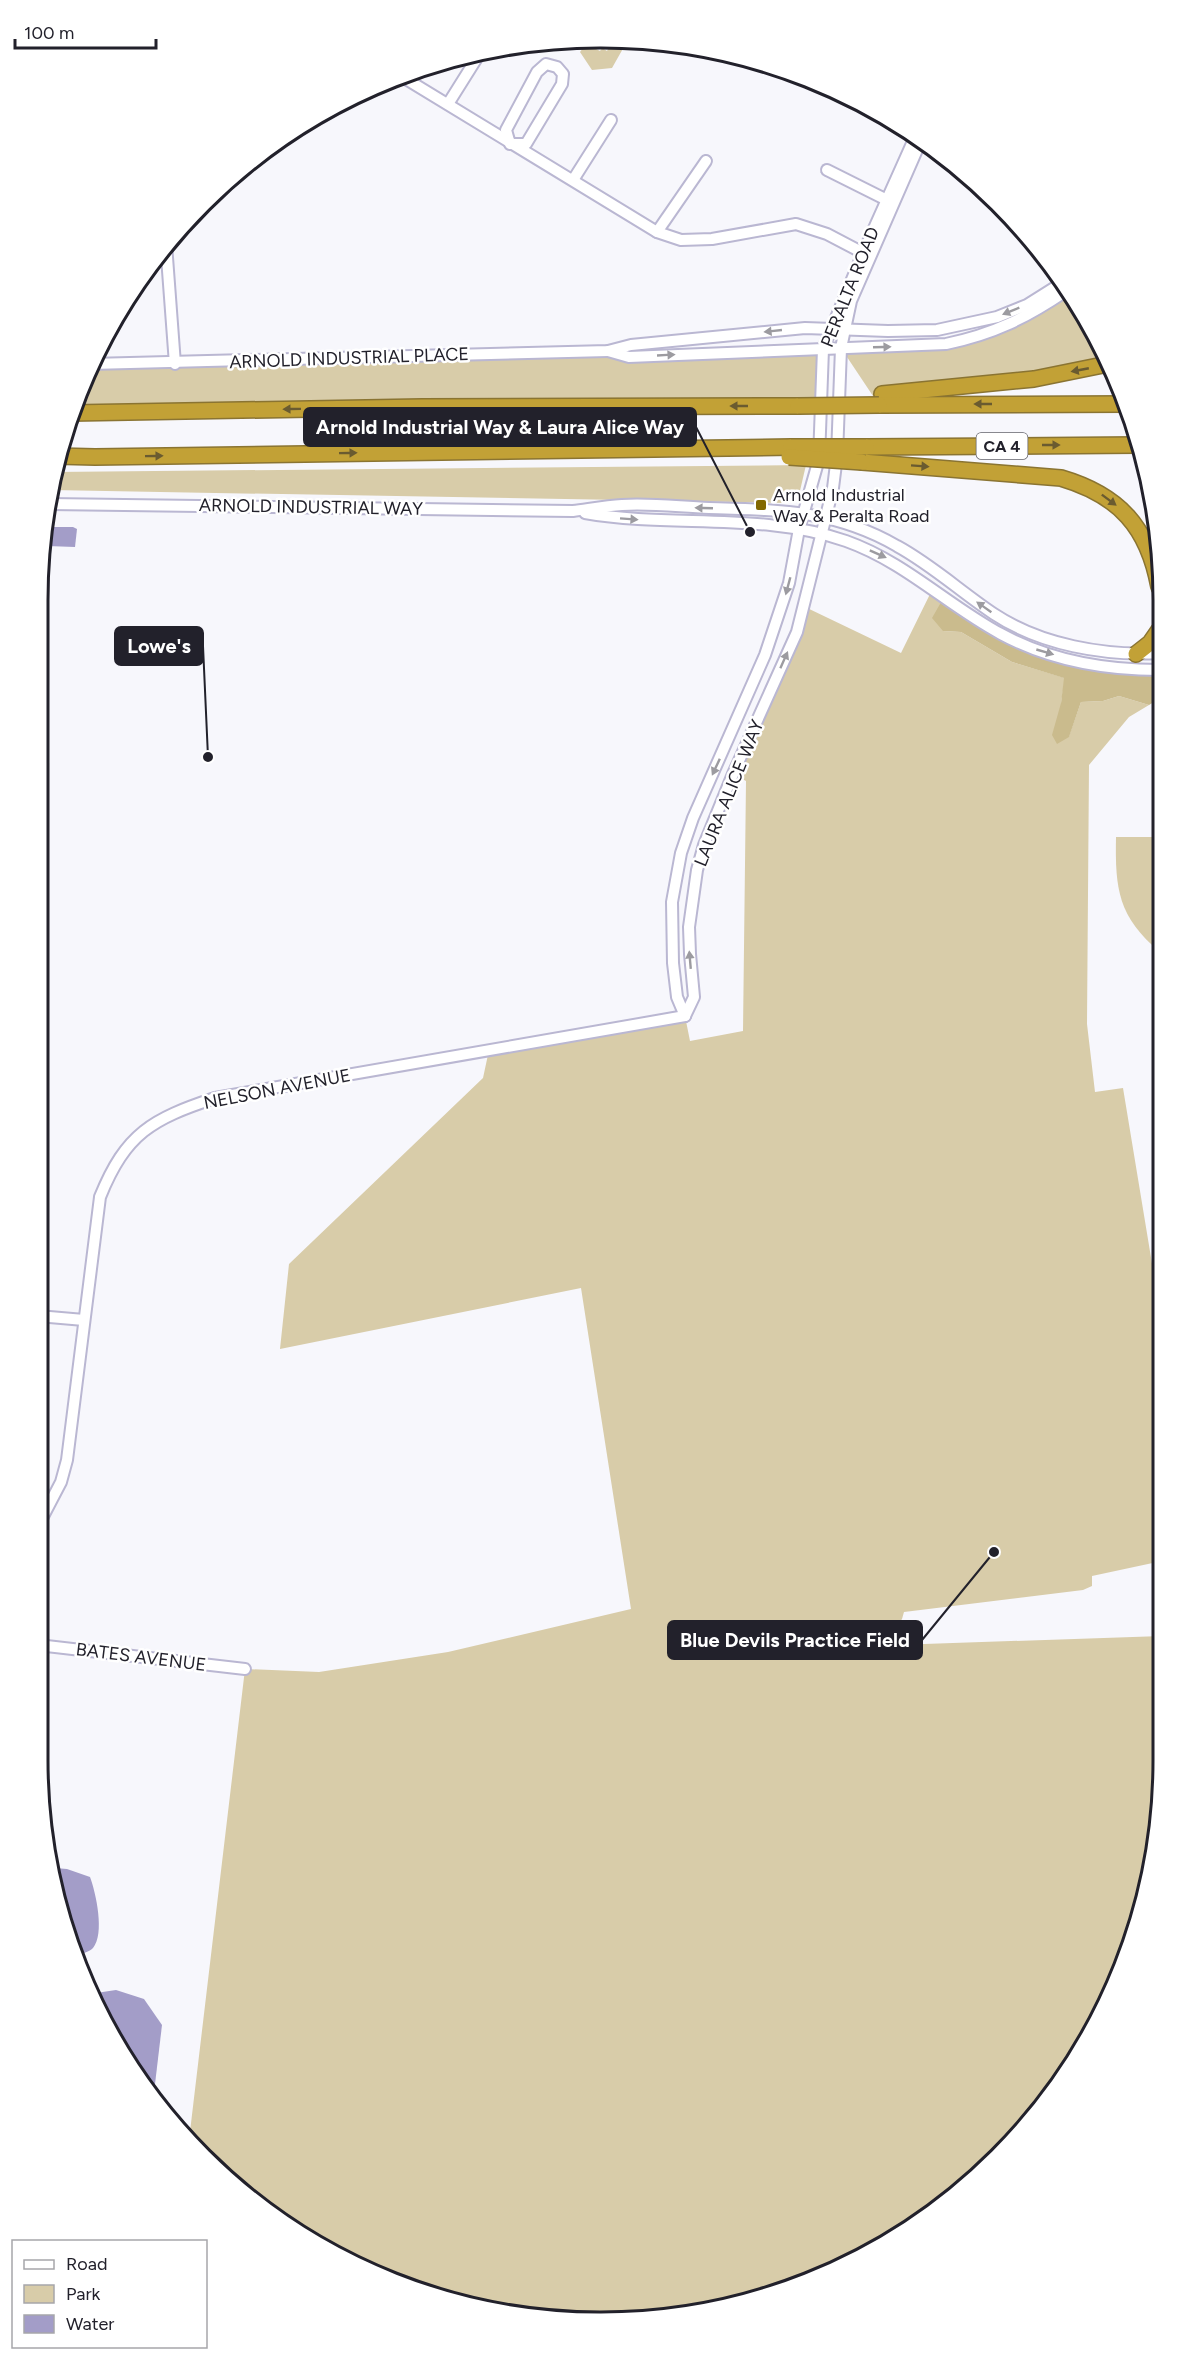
<svg xmlns="http://www.w3.org/2000/svg" width="1201" height="2360" font-family="Figtree,sans-serif">
  <style>
    .green { fill: #d8cca9 }
    .forest { fill: #cabb8d }
    .water { fill: #a39dc8 }
    .lines { fill: none; stroke-linecap: round; stroke-linejoin: round }
    .minor-casing { stroke: #bab7d2; stroke-width: 14 }
    .highway-casing { stroke: #8a7432; stroke-width: 18 }
    .minor { stroke: #fff; stroke-width: 10 }
    .highway { stroke: #c2a136; stroke-width: 15 }
    .highway-bridge-casing { stroke: #8a7432; stroke-width: 18; stroke-linecap: butt }
    .highway-bridge { stroke: #c2a136; stroke-width: 15 }
    .oneway { fill: #9c9ba0 }
    .oneway2 { fill: #6a5b30 }
    .poi-dot { fill: #826800; stroke: #fff; stroke-width: 2 }
    .labels { text-anchor: middle; stroke-width: 5; stroke-linejoin: round; paint-order: stroke }
    .shield { fill: #fff; stroke: #64646b; stroke-width: 1.5 }
    .shield-label { font-size: 16px; font-weight: bold; fill: #22212b }
    .street-label { font-size: 18px; fill: #22212b; stroke: #fff }
    .poi-label { font-size: 18px; fill: #22212b; stroke: #fff; text-anchor: start }
    .rim { fill: none; stroke: #22212b; stroke-width: 3 }
    .leader { fill: none; stroke: #22212b; stroke-width: 2 }
    .callout-dot { fill: #22212b; stroke: #fff; stroke-width: 2 }
    .callout { fill: #22212b; stroke: #22212b; stroke-width: 2 }
    .callout-label { font-size: 20px; text-anchor: middle; font-weight: bold; fill: #fff }
  </style>
  <rect width="100%" height="100%" fill="#f7f7fc"/>
  <g class="green">
    <path d="M615,39l10,6 -13,23 -20,2 -12,-18 6,-8 14,7 2,-3 5,3 6,-11z"/>
    <path d="M1066,291l42,73 -196,29 -33,12 -38,-57 137,-10z"/>
    <path d="M823,349l-2,53 -748,8 18,-46 453,-12 85,5z"/>
    <path d="M806,465l-7,30 -13,8 -735,-13 3,-18z"/>
    <path d="M933,588l11,9 -1,34 18,1 51,30 53,16 -4,25 8,33 12,-34 22,-1 16,-5 30,9 -20,12 -40,48 -2,259 8,68 28,-4 38,230 1,243 -70,15v10l-9,4 -179,22 -2,7 -10,14 3,12 267,-9v160l-18,109 -38,103 -108,150 -149,107 -175,53 -184,-6 -171,-65 -90,-64 -40,-43 56,-471 74,3 129,-20 183,-43 -50,-321 -301,61 9,-85 194,-186 6,-28 196,-34 5,25 53,-10 3,-250 -13,-7 70,-168 98,47z"/>
    <path d="M1116,837h44v115c-42,-35 -45,-63 -44,-115z"/>
  </g>
  <path class="forest" d="M944,597l94,54 121,19v29l-10,6 -30,-9 -16,5 -22,1 -12,35 -12,7 -5,-9 9,-32 3,-25 -52,-16 -51,-30 -18,-1 -11,-13z"/>
  <g class="water">
    <path d="M48,527h25l4,2 -2,18 -28,-1 -1,-16z"/>
    <path d="M55,1868l12,1 23,8c6,16 15,57 3,71 -4,4 -12,6 -17,8l-9,-15z"/>
    <path d="M116,1990l28,9 18,26 -9,76 -57,-108z"/>
  </g>
  <g class="lines">
    <defs>
      <g id="minor">
        <path d="M546,64l11,3 6,7 -1,10 -36,60h-16l-4,-14 31,-58z"/>
        <path d="M401,76l256,156 24,8 31,-1 84,-15 31,10 40,21"/>
        <path d="M448,104l32,-51"/>
        <path d="M827,170l64,32"/>
        <path d="M573,180l38,-60"/>
        <path d="M657,232l49,-71"/>
        <path d="M166,244l9,120"/>
        <path d="M608,351l21,6 317,-13c48,-10 80,-26 120,-53"/>
        <path d="M91,364l517,-13 23,-6 174,-17 83,3 49,-1 60,-13 30,-12 35,-22"/>
        <path d="M49,504l524,7c16,-2 33,-5 49,-6 29,-2 58,2 87,3 69,2 126,2 188,38 35,19 64,46 97,68 47,31 110,42 165,39"/>
        <path d="M585,513c85,15 179,-1 261,28 59,21 101,64 155,93 48,26 104,36 158,36"/>
        <path d="M685,1016l-8,-19 -4,-34 -1,-61 9,-49 12,-35 72,-163 24,-72 10,-54 20,-70 4,-110 40,-96 51,-114"/>
        <path d="M685,1016l9,-19 -4,-43 -1,-27 8,-57 7,-25 29,-71 64,-142 36,-144 4,-32 4,-108 10,-47 69,-158"/>
        <path d="M38,1316l46,4"/>
        <path d="M38,1526l23,-44 6,-22 33,-263c26,-64 52,-78 115,-99l470,-82"/>
        <path d="M38,1645l207,24"/>
      </g>
      <g id="highway">
        <path d="M882,394l152,-15 74,-15"/>
        <path d="M879,405l247,-1"/>
        <path d="M72,413l350,-6 376,-1"/>
        <path d="M866,447l271,-2"/>
        <path d="M56,456l39,1 696,-10"/>
        <path d="M862,462l199,16c58,17 87,49 98,109"/>
        <path d="M1136,654l14,-11 9,-13"/>
      </g>
    </defs>
    <use href="#minor" class="minor-casing"/>
    <use href="#highway" class="highway-casing"/>
    <use href="#minor" class="minor"/>
    <use href="#highway" class="highway"/>
    <defs>
      <g id="highway-bridge">
        <path d="M798,406l81,-1"/>
        <path d="M791,447h75"/>
        <path d="M789,457l73,5"/>
      </g>
    </defs>
    <use href="#highway-bridge" class="highway-bridge-casing"/>
    <use href="#highway-bridge" class="highway-bridge"/>
  </g>
  <defs><path id="oneway-solid" d="M-6-.8H1V-3.2L6.5 0L1 3.2V.8H-6Z" transform="scale(1.5)"/></defs>
  <g class="oneway">
    <use href="#oneway-solid" transform="translate(1011 311) rotate(158)"/>
    <use href="#oneway-solid" transform="translate(773 331) rotate(174)"/>
    <use href="#oneway-solid" transform="translate(882 347) rotate(-2)"/>
    <use href="#oneway-solid" transform="translate(666 355) rotate(-3)"/>
    <use href="#oneway-solid" transform="translate(704 508) rotate(-178)"/>
    <use href="#oneway-solid" transform="translate(629 519) rotate(4)"/>
    <use href="#oneway-solid" transform="translate(878 554) rotate(24)"/>
    <use href="#oneway-solid" transform="translate(788 586) rotate(105)"/>
    <use href="#oneway-solid" transform="translate(984 607) rotate(-145)"/>
    <use href="#oneway-solid" transform="translate(1045 652) rotate(16)"/>
    <use href="#oneway-solid" transform="translate(784 660) rotate(-66)"/>
    <use href="#oneway-solid" transform="translate(716 767) rotate(115)"/>
    <use href="#oneway-solid" transform="translate(690 960) rotate(-95)"/>
  </g>
  <g class="oneway2">
    <use href="#oneway-solid" transform="translate(1080 370) rotate(169)"/>
    <use href="#oneway-solid" transform="translate(983 404) rotate(180)"/>
    <use href="#oneway-solid" transform="translate(739 406) rotate(180)"/>
    <use href="#oneway-solid" transform="translate(292 409) rotate(179)"/>
    <use href="#oneway-solid" transform="translate(1051 445)"/>
    <use href="#oneway-solid" transform="translate(348 453) rotate(-1)"/>
    <use href="#oneway-solid" transform="translate(154 456) rotate(-1)"/>
    <use href="#oneway-solid" transform="translate(920 466) rotate(4)"/>
    <use href="#oneway-solid" transform="translate(1109 500) rotate(37)"/>
  </g>
  <rect class="poi-dot" x="755" y="499" width="12" height="12" rx="3"/>
  <g class="labels">
    <rect class="shield" x="976.5" y="433" width="51" height="26" rx="4.5"/>
    <g class="shield-label">
      <text x="1002" y="452">CA 4</text>
    </g>
    <g class="street-label">
      <text transform="translate(850 287) rotate(-68)" y="6">PERALTA ROAD</text>
      <text transform="translate(349 358) rotate(-2)" y="6">ARNOLD INDUSTRIAL PLACE</text>
      <text transform="translate(311 507) rotate(1)" y="6">ARNOLD INDUSTRIAL WAY</text>
      <text transform="translate(729 793) rotate(-68)" y="6">LAURA ALICE WAY</text>
      <text transform="translate(277 1089) rotate(-11)" y="6">NELSON AVENUE</text>
      <text transform="translate(141 1657) rotate(7)" y="6">BATES AVENUE</text>
    </g>
    <g class="poi-label">
      <text x="773" y="501">Arnold Industrial<tspan x="773" dy="21">Way &amp; Peralta Road</tspan></text>
    </g>
  </g>
  <path d="M0 0H1201V2360H0ZM600 48H601A552 552 0 0 1 1153 600V1760A552 552 0 0 1 601 2312H600A552 552 0 0 1 48 1760V600A552 552 0 0 1 600 48Z" fill="#fff" fill-rule="evenodd"/>
  <path class="rim" d="M600 48H601A552 552 0 0 1 1153 600V1760A552 552 0 0 1 601 2312H600A552 552 0 0 1 48 1760V600A552 552 0 0 1 600 48Z"/>
  <path class="leader" d="M750 532L696 427M208 757L203 646M994 1552L922 1640"/>
  <g class="callout-dot">
    <circle cx="750" cy="532" r="6"/>
    <circle cx="208" cy="757" r="6"/>
    <circle cx="994" cy="1552" r="6"/>
  </g>
  <g class="callout">
    <rect x="304" y="408" width="392" height="38" rx="6"/>
    <rect x="115" y="627" width="88" height="38" rx="6"/>
    <rect x="668" y="1621" width="254" height="38" rx="6"/>
  </g>
  <g class="callout-label">
    <text x="500" y="434">Arnold Industrial Way &amp; Laura Alice Way</text>
    <text x="159" y="653">Lowe's</text>
    <text x="795" y="1647">Blue Devils Practice Field</text>
  </g>
  <rect x="12" y="2240" width="195" height="108" fill="#ffffff" stroke="#a7a6aa" stroke-width="1.5"/>
  <rect x="24" y="2260" width="30" height="9" fill="#ffffff" stroke="#a7a6aa" stroke-width="1.5"/>
  <text x="66" y="2270" font-size="18" fill="#22212b">Road</text>
  <rect x="24" y="2285" width="30" height="18" fill="#d8cca9" stroke="#a7a6aa" stroke-width="1.5"/>
  <text x="66" y="2300" font-size="18" fill="#22212b">Park</text>
  <rect x="24" y="2315" width="30" height="18" fill="#a39dc8" stroke="#a7a6aa" stroke-width="1.5"/>
  <text x="66" y="2330" font-size="18" fill="#22212b">Water</text>
  <path d="M15 39v9h141v-9" fill="none" stroke="#22212b" stroke-width="3"/>
  <text x="24" y="39" font-size="18" fill="#22212b" stroke="#ffffff" stroke-width="4.5" paint-order="stroke">100 m</text>
</svg>
